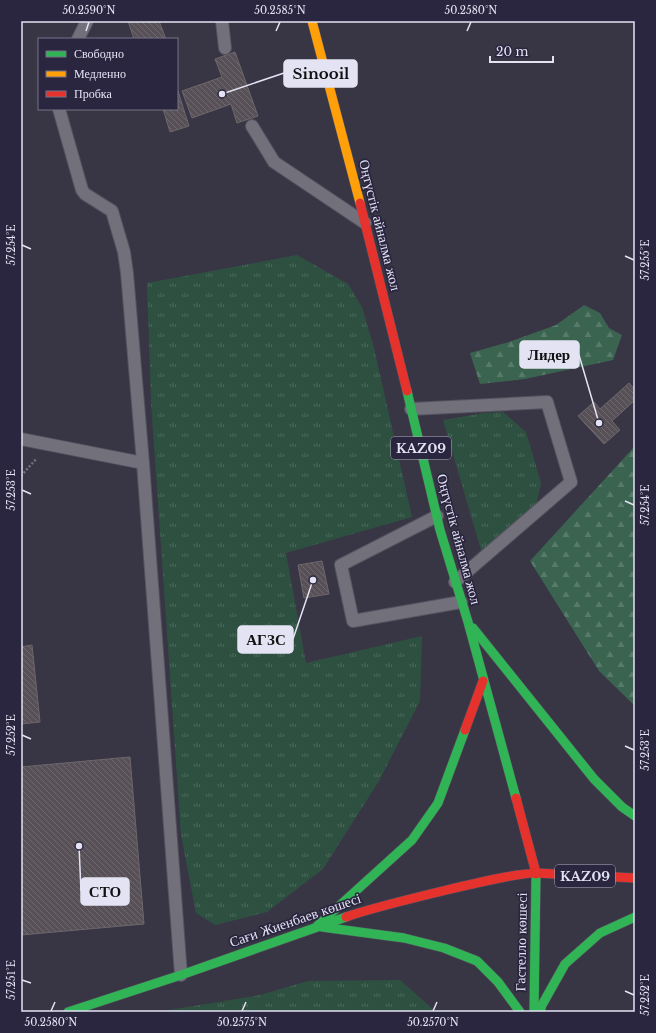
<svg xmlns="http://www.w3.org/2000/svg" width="656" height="1033" font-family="'Libre Baskerville',serif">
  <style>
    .grass { fill: url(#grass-tufts) }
    .forest { fill: url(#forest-firs) }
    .building { fill: url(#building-back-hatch); stroke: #6e666d }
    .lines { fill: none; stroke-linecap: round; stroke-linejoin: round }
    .lane-casing { stroke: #54525f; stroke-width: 14 }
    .fast-casing { stroke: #54525f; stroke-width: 10 }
    .slow-casing { stroke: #54525f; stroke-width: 10 }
    .jam-casing { stroke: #54525f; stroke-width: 10 }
    .path { stroke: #74727c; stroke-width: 2.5; stroke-dasharray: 2 2; stroke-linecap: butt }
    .lane { stroke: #71707b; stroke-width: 12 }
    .fast { stroke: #30b455; stroke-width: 9 }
    .slow { stroke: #ff9f0a; stroke-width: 9 }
    .jam { stroke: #e5322d; stroke-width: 9 }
    .ticks { fill: none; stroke: #e4e3f4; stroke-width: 1.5 }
    .labels { text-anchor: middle; stroke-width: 3.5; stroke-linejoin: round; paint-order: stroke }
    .shield { fill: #2a263f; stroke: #acaabe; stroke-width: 1 }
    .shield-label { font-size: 13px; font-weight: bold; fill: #e4e3f4 }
    .street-label { font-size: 14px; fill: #e4e3f4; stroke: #2a263f }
    .leader { fill: none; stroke: #e4e3f4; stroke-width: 1.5 }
    .callout-dot { fill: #e4e3f4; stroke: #2a263f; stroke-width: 1.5 }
    .callout { fill: #e4e3f4; stroke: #e4e3f4; stroke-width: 1.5 }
    .callout-label { font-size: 15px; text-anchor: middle; font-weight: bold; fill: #111 }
    .neatline { fill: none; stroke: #e4e3f4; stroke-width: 1.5 }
    .ticks-label { font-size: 10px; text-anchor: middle; fill: #e4e3f4 }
  </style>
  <defs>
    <pattern id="grass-tufts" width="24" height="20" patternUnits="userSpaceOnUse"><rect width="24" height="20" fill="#2e5041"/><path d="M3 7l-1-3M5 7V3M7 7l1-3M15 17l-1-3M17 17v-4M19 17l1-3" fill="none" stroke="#4c695d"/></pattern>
    <pattern id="forest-firs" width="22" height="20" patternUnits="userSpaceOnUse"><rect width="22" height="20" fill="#3b6450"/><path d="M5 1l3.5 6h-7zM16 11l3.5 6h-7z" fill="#577a6a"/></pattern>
    <pattern id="building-back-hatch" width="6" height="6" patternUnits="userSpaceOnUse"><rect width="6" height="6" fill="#575056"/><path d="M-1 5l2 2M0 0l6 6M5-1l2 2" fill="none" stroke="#6f696f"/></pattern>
  </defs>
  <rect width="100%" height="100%" fill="#383644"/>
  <g class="grass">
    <path d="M297,255l51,29 14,23 12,41 38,169 -126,36 20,110 116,-27 -2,65 -41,80 -56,88 -56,43 -52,13 -19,-12 -15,-78 -30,-433 -4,-119z"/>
    <path d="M503,412l23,20 15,51 -5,23 -40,38 -15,6 -38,-130 41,-7z"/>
    <path d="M400,980l36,32h-279l103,-17 48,-14z"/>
  </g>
  <g class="forest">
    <path d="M584,305l16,8 9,15 13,7 -9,25 -88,19 -45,5 -10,-31 39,-11 47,-17z"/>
    <path d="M635,446v260l-36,-35 -69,-110z"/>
  </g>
  <g class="building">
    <path d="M128,21h31l7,18h-32z"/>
    <path d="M235,52l23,64 -21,7 -6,-19 -39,14 -10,-27 40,-14 -7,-18z"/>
    <path d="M177,88l12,38 -19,6 -7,-23h14z"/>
    <path d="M629,383l6,7v10l-23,21 8,9 -16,14 -26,-28 16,-14 6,7z"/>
    <path d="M322,561l7,33 -25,4 -6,-33z"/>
    <path d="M32,645l8,77 -19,2v-77z"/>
    <path d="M130,757l14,167 -123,11v-168z"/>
  </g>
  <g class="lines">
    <defs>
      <g id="lane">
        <path d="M222,21l3,27"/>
        <path d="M78,39l9,-18"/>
        <path d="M59,109l23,81 3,4 27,17 12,41 3,21 16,190"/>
        <path d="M252,126l22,36 91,61"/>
        <path d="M411,409l136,-7 24,80 -116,100"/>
        <path d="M21,439l122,24 38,512"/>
        <path d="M437,516l-96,49 12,56 108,-19"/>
      </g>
      <g id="fast">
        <path d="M407,391l33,139 28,92 48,176"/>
        <path d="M473,628l121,151 28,28 13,9"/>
        <path d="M317,926l95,-86 26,-37 27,-73"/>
        <path d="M322,927l82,11 40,10 33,13 21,21 22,30"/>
        <path d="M68,1012l113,-37 165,-58"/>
        <path d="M534,1012l2,-138"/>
        <path d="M540,1012l2,-7 23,-41 35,-31 35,-16"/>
      </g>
      <path id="slow" d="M312,21l48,182"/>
      <g id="jam">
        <path d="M360,203l47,188"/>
        <path d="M465,730l18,-49"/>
        <path d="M516,798l20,75 99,5"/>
        <path d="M346,917c22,-8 180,-49 190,-43"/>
      </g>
    </defs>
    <use href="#lane" class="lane-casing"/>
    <use href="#fast" class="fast-casing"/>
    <use href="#slow" class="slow-casing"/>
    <use href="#jam" class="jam-casing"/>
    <path class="path" d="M21,476l16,-18"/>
    <use href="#lane" class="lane"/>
    <use href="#fast" class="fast"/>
    <use href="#slow" class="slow"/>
    <use href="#jam" class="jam"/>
  </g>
  <path class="ticks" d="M86,31l3,-9M276,31l4,-9M467,31l4,-9M22,245l9,4M625,256l9,4M22,490l9,4M625,501l9,4M22,735l9,4M625,746l9,4M22,980l9,3M625,991l9,4M51,1011l4,-9M242,1011l4,-9M433,1011l4,-9"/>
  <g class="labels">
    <g class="shield">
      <rect x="391" y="437" width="60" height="22" rx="3"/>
      <rect x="555" y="865" width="60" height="22" rx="3"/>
    </g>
    <g class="shield-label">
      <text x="421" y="453">KAZ09</text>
      <text x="585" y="881">KAZ09</text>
    </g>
    <g class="street-label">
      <text transform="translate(380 225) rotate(76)" y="5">Оңтүстік айналма жол</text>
      <text transform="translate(459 539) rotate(75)" y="5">Оңтүстік айналма жол</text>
      <text transform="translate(295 920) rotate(-19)" y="5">Сағи Жиенбаев көшесі</text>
      <text transform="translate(521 942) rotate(-89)" y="5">Гастелло көшесі</text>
    </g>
  </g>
  <path class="leader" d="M222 94L284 73M599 423L579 355M313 580L293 639M79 846L81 891"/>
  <g class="callout-dot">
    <circle cx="222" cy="94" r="4"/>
    <circle cx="599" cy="423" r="4"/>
    <circle cx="313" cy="580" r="4"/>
    <circle cx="79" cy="846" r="4"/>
  </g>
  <g class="callout">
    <rect x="284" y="60" width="73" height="27" rx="4"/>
    <rect x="520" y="341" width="59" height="27" rx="4"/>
    <rect x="238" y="626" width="55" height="27" rx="4"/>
    <rect x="81" y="878" width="48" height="27" rx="4"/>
  </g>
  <g class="callout-label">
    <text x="321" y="79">Sinooil</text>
    <text x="549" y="360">Лидер</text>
    <text x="266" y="645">АГЗС</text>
    <text x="105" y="897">СТО</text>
  </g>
  <rect width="656" height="1033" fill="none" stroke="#2a263f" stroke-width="44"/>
  <rect x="38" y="38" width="140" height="72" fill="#2a263f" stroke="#747287"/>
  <rect x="46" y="51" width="20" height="6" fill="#30b455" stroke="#747287"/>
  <text x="74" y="58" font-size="12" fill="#e4e3f4">Свободно</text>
  <rect x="46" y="71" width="20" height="6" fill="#ff9f0a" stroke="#747287"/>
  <text x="74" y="78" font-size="12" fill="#e4e3f4">Медленно</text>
  <rect x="46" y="91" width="20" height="6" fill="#e5322d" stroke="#747287"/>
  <text x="74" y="98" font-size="12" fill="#e4e3f4">Пробка</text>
  <path d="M490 56v6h63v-6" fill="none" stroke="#e4e3f4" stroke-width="2"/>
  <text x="496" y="56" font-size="12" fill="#e4e3f4" stroke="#2a263f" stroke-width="3" paint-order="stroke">20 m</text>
  <rect x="22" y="22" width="612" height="989" class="neatline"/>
  <g class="ticks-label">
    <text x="89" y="14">50.2590°N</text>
    <text x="280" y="14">50.2585°N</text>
    <text x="471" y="14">50.2580°N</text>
    <text transform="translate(11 245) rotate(-90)" y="4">57.254°E</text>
    <text transform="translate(645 260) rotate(-90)" y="4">57.255°E</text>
    <text transform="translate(11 490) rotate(-90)" y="4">57.253°E</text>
    <text transform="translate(645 505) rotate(-90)" y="4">57.254°E</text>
    <text transform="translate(11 735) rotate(-90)" y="4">57.252°E</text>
    <text transform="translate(645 750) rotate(-90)" y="4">57.253°E</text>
    <text transform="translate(11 980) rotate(-90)" y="4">57.251°E</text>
    <text transform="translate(645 995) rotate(-90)" y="4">57.252°E</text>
    <text x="51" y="1026">50.2580°N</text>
    <text x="242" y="1026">50.2575°N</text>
    <text x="433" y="1026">50.2570°N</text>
  </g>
</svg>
